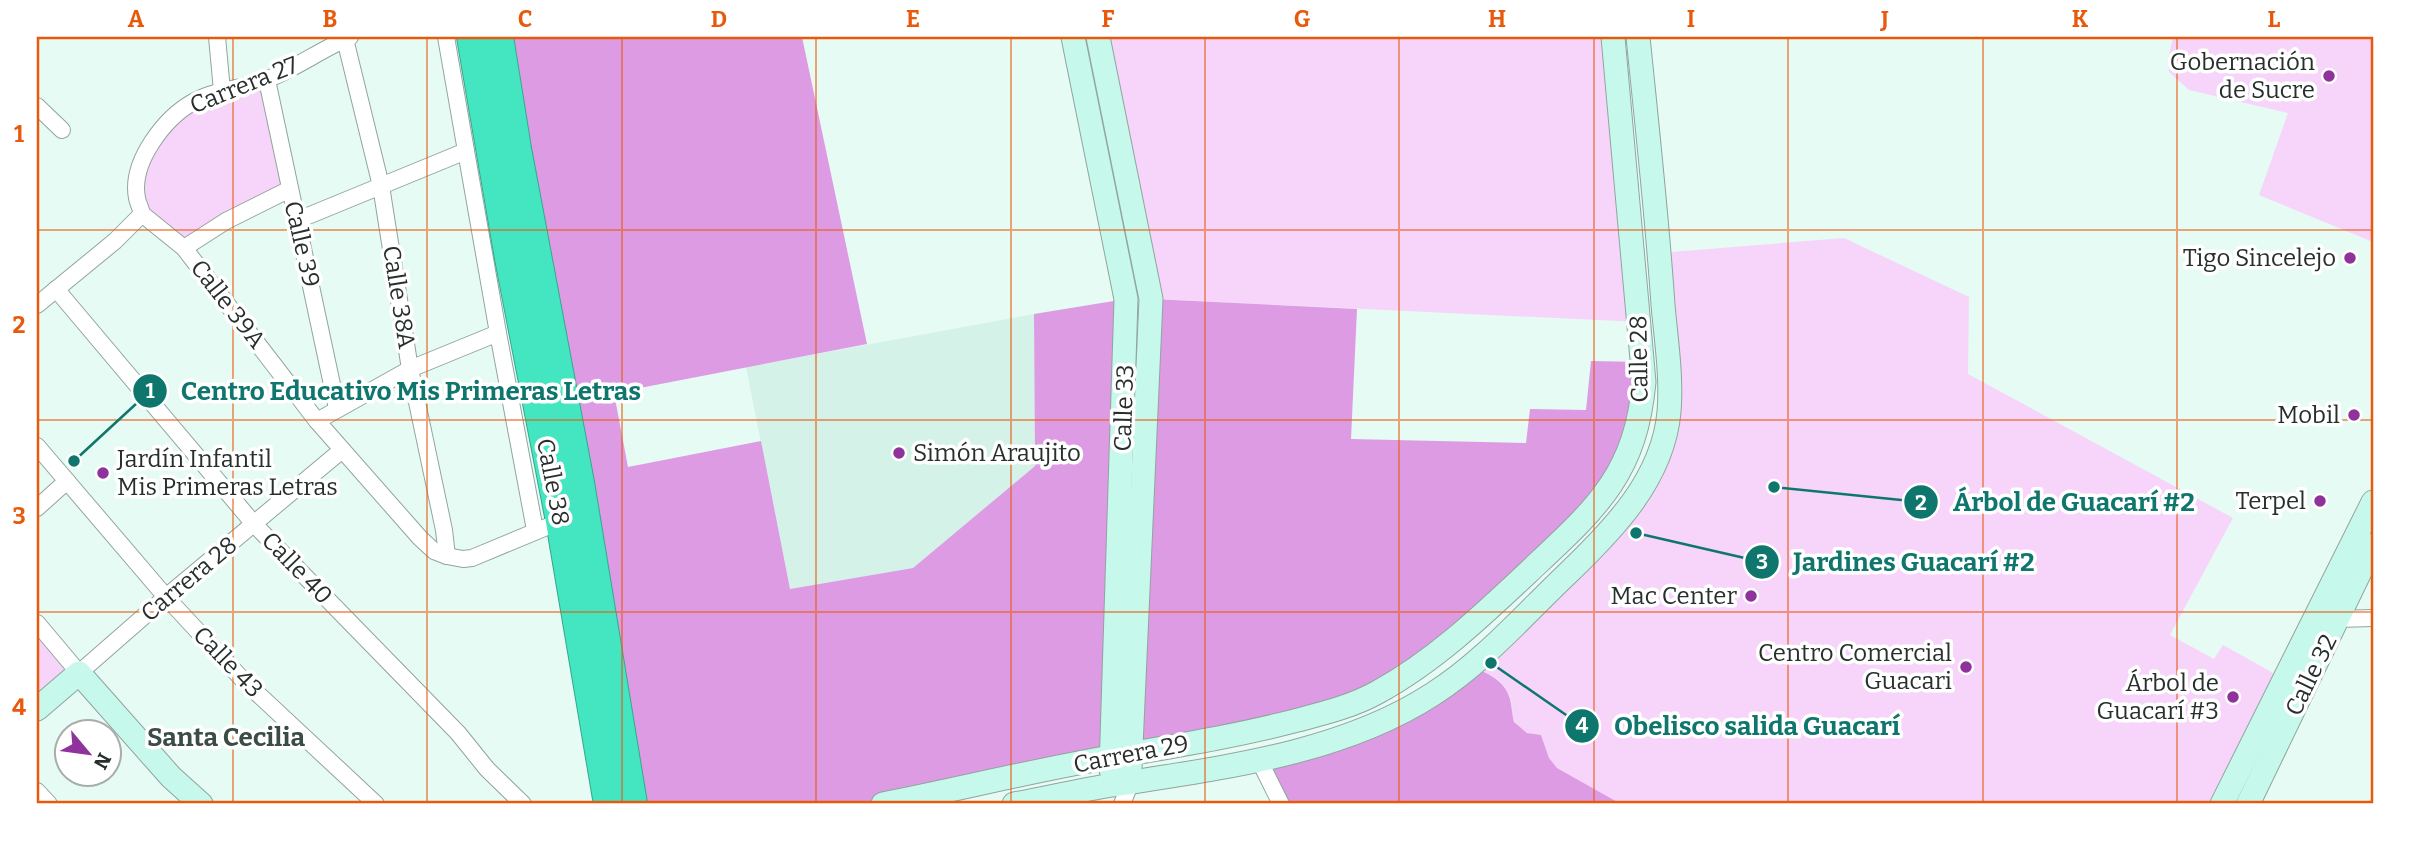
<svg xmlns="http://www.w3.org/2000/svg" width="2410" height="841" font-family="Bitter,serif">
  <style>
    .built { fill: #d4f2e8 }
    .green { fill: #f7d5fa }
    .forest { fill: #dd9be4 }
    .lines { fill: none; stroke-linecap: round; stroke-linejoin: round }
    .street-casing { stroke: #91a49d; stroke-width: 18 }
    .secondary-casing { stroke: #91a49d; stroke-width: 25 }
    .highway-casing { stroke: #39a68c; stroke-width: 32 }
    .street { stroke: #fff; stroke-width: 16 }
    .secondary { stroke: #c7f8ec; stroke-width: 23 }
    .highway { stroke: #43e6c0; stroke-width: 30 }
    .grid { fill: none; stroke: #e8590c; stroke-width: 2; stroke-opacity: 0.55 }
    .poi-dot { fill: #90329b; stroke: #fff; stroke-width: 2.5 }
    .labels { text-anchor: middle; stroke-width: 7; stroke-linejoin: round; paint-order: stroke }
    .poi-label { font-size: 24px; fill: #272f2c; stroke: #fff; text-anchor: end }
    .street-label { font-size: 24px; fill: #272f2c; stroke: #fff }
    .neighbourhood-label { font-size: 26px; font-weight: bold; fill: #3b4c47; stroke: #fff }
    .leader { fill: none; stroke: #0f766e; stroke-width: 2.5 }
    .callout-dot { fill: #0f766e; stroke: #fff; stroke-width: 2.5 }
    .mark-label { font-size: 21px; text-anchor: middle; font-weight: bold; fill: #fff }
    .callout-label { font-size: 26px; text-anchor: middle; font-weight: bold; fill: #0f766e; stroke: #fff; stroke-width: 7; stroke-linejoin: round; paint-order: stroke }
    .neatline { fill: none; stroke: #e8590c; stroke-width: 2.5 }
    .grid-label { font-size: 23px; text-anchor: middle; font-weight: bold; fill: #e8590c }
  </style>
  <rect width="100%" height="100%" fill="#e6fbf4"/>
  <path class="built" d="M1034,314l1,152 -122,102 -123,21 -44,-222z"/>
  <g class="green">
    <path d="M1098,37h515l27,285 -489,-23z"/>
    <path d="M2173,37h200v205l-114,-47 29,-82 -99,-23 -20,-18 -1,-13z"/>
    <path d="M267,80l23,109 -106,59 -42,-34 -4,-36 33,-60z"/>
    <path d="M1844,238l125,59 -1,77 265,144 -63,117 44,24 9,-14 61,34 -62,125h-601l-64,-36 -8,-10 -8,-23 -213,6 184,-18 8,8 14,4c-30,-9 -16,-23 -27,-44 -7,-14 -23,-20 -36,-25l118,-113 74,-107 -4,-193z"/>
    <path d="M37,623l42,50 -42,36z"/>
  </g>
  <g class="forest">
    <path d="M498,37h304l65,307 -253,49 14,74 133,-26 29,148 123,-21 122,-102 -1,-152 92,-15 -16,458 -227,47h-251z"/>
    <path d="M1151,299l206,10 -6,130 175,4 4,-34 56,1 5,-49 52,1 -2,49 -43,93 -222,190 -246,60z"/>
    <path d="M1471,666c16,7 34,14 39,33 2,8 2,16 4,23l13,11 14,2 8,23 8,10 64,36h-340l-22,-44 69,-19z"/>
  </g>
  <g class="lines">
    <defs>
      <g id="street">
        <path d="M217,37l5,54"/>
        <path d="M446,37l52,296 37,197"/>
        <path d="M345,39l36,147 29,183 34,161 3,26"/>
        <path d="M267,80l70,328"/>
        <path d="M37,106l25,24"/>
        <path d="M142,214l42,34 133,173 103,117 14,13 13,5 16,3 9,-1 89,-37"/>
        <path d="M298,220l168,-69"/>
        <path d="M184,248l42,-27 64,-32"/>
        <path d="M56,289l198,235 204,209 29,36 36,35"/>
        <path d="M37,305l78,-64 27,-27c-1,-5 -4,-11 -5,-16 -7,-36 28,-81 58,-97 22,-12 49,-12 73,-22 28,-11 54,-30 82,-42"/>
        <path d="M317,421l93,-52 88,-36"/>
        <path d="M37,446l129,151 77,83 133,124"/>
        <path d="M37,508l30,-27"/>
        <path d="M2331,616l7,3 35,-1"/>
        <path d="M37,623l42,50 87,-76 176,-147"/>
        <path d="M1259,760l22,44"/>
        <path d="M37,791l12,13"/>
        <path d="M1122,804l9,-22"/>
      </g>
      <g id="secondary">
        <path d="M1073,37l53,262 -15,471"/>
        <path d="M1098,37l53,262 -21,470"/>
        <path d="M37,709l42,-36 92,104 30,27"/>
        <path d="M883,804c76,-15 152,-34 228,-47 63,-11 126,-21 187,-37 27,-7 55,-14 80,-28 60,-33 110,-82 160,-129 62,-58 98,-92 106,-181l-31,-345"/>
        <path d="M1014,804c33,-6 66,-14 99,-19 107,-17 228,-31 320,-91 50,-32 91,-79 133,-119 47,-45 97,-96 103,-163 3,-35 -3,-73 -6,-107 -6,-90 -16,-179 -25,-268"/>
        <path d="M2222,804l151,-302"/>
        <path d="M2248,804l125,-259"/>
      </g>
      <g id="highway">
        <path d="M472,37l38,221 51,263 48,283"/>
        <path d="M498,37l18,112 63,334 53,321"/>
      </g>
    </defs>
    <use href="#street" class="street-casing"/>
    <use href="#secondary" class="secondary-casing"/>
    <use href="#highway" class="highway-casing"/>
    <use href="#street" class="street"/>
    <use href="#secondary" class="secondary"/>
    <use href="#highway" class="highway"/>
  </g>
  <path class="grid" d="M233,37v767M427,37v767M622,37v767M816,37v767M1011,37v767M1205,37v767M1399,37v767M1594,37v767M1788,37v767M1983,37v767M2177,37v767M37,230h2336M37,420h2336M37,612h2336"/>
  <g class="poi-dot">
    <circle cx="2329" cy="76" r="7"/>
    <circle cx="2350" cy="258" r="7"/>
    <circle cx="2354" cy="415" r="7"/>
    <circle cx="899" cy="453" r="7"/>
    <circle cx="103" cy="473" r="7"/>
    <circle cx="2320" cy="501" r="7"/>
    <circle cx="1751" cy="596" r="7"/>
    <circle cx="1966" cy="667" r="7"/>
    <circle cx="2233" cy="697" r="7"/>
  </g>
  <g class="labels">
    <g class="poi-label">
      <text x="2315" y="70">Gobernación<tspan x="2315" dy="28">de Sucre</tspan></text>
      <text x="2336" y="266">Tigo Sincelejo</text>
      <text x="2340" y="423">Mobil</text>
      <text x="913" y="461" text-anchor="start">Simón Araujito</text>
      <text x="117" y="467" text-anchor="start">Jardín Infantil<tspan x="117" dy="28">Mis Primeras Letras</tspan></text>
      <text x="2306" y="509">Terpel</text>
      <text x="1737" y="604">Mac Center</text>
      <text x="1952" y="661">Centro Comercial<tspan x="1952" dy="28">Guacari</tspan></text>
      <text x="2219" y="691">Árbol de<tspan x="2219" dy="28">Guacarí #3</tspan></text>
    </g>
    <g class="street-label">
      <text transform="translate(244 85) rotate(-22)" y="8">Carrera 27</text>
      <text transform="translate(302 244) rotate(77)" y="8">Calle 39</text>
      <text transform="translate(399 297) rotate(81)" y="8">Calle 38A</text>
      <text transform="translate(228 304) rotate(52)" y="8">Calle 39A</text>
      <text transform="translate(1639 359) rotate(-91)" y="8">Calle 28</text>
      <text transform="translate(1124 408) rotate(-88)" y="8">Calle 33</text>
      <text transform="translate(553 482) rotate(79)" y="8">Calle 38</text>
      <text transform="translate(297 568) rotate(46)" y="8">Calle 40</text>
      <text transform="translate(189 579) rotate(-40)" y="8">Carrera 28</text>
      <text transform="translate(228 662) rotate(46)" y="8">Calle 43</text>
      <text transform="translate(2311 675) rotate(-64)" y="8">Calle 32</text>
      <text transform="translate(1131 754) rotate(-11)" y="8">Carrera 29</text>
    </g>
    <g class="neighbourhood-label">
      <text x="226" y="746">Santa Cecilia</text>
    </g>
  </g>
  <path class="leader" d="M74 461L150 391M1774 487L1921 502M1636 533L1762 562M1491 663L1582 726"/>
  <g class="callout-dot">
    <circle cx="74" cy="461" r="7"/>
    <circle cx="1774" cy="487" r="7"/>
    <circle cx="1636" cy="533" r="7"/>
    <circle cx="1491" cy="663" r="7"/>
    <circle cx="150" cy="391" r="18"/>
    <circle cx="1921" cy="502" r="18"/>
    <circle cx="1762" cy="562" r="18"/>
    <circle cx="1582" cy="726" r="18"/>
  </g>
  <g class="mark-label">
    <text x="150" y="398">1</text>
    <text x="1921" y="510">2</text>
    <text x="1762" y="569">3</text>
    <text x="1582" y="733">4</text>
  </g>
  <g class="callout-label">
    <text x="411" y="400">Centro Educativo Mis Primeras Letras</text>
    <text x="2074" y="511">Árbol de Guacarí #2</text>
    <text x="1914" y="571">Jardines Guacarí #2</text>
    <text x="1757" y="735">Obelisco salida Guacarí</text>
  </g>
  <rect width="2410" height="841" fill="none" stroke="#ffffff" stroke-width="77"/>
  <g transform="translate(88 753) rotate(119)"><circle r="33" fill="#ffffff" stroke="#a9acab" stroke-width="2"/>
  <path d="M0-5L12 26L0 18L-12 26Z" fill="#90329b"/>
  <text y="-10" font-size="19" font-weight="bold" text-anchor="middle" fill="#272f2c">N</text>
  </g>
  <rect x="38" y="38" width="2334" height="764" class="neatline"/>
  <g class="grid-label">
    <text x="136" y="27">A</text>
    <text x="330" y="27">B</text>
    <text x="525" y="27">C</text>
    <text x="719" y="27">D</text>
    <text x="913" y="27">E</text>
    <text x="1108" y="27">F</text>
    <text x="1302" y="27">G</text>
    <text x="1497" y="27">H</text>
    <text x="1691" y="27">I</text>
    <text x="1885" y="27">J</text>
    <text x="2080" y="27">K</text>
    <text x="2274" y="27">L</text>
    <text x="19" y="142">1</text>
    <text x="19" y="333">2</text>
    <text x="19" y="524">3</text>
    <text x="19" y="715">4</text>
  </g>
</svg>
